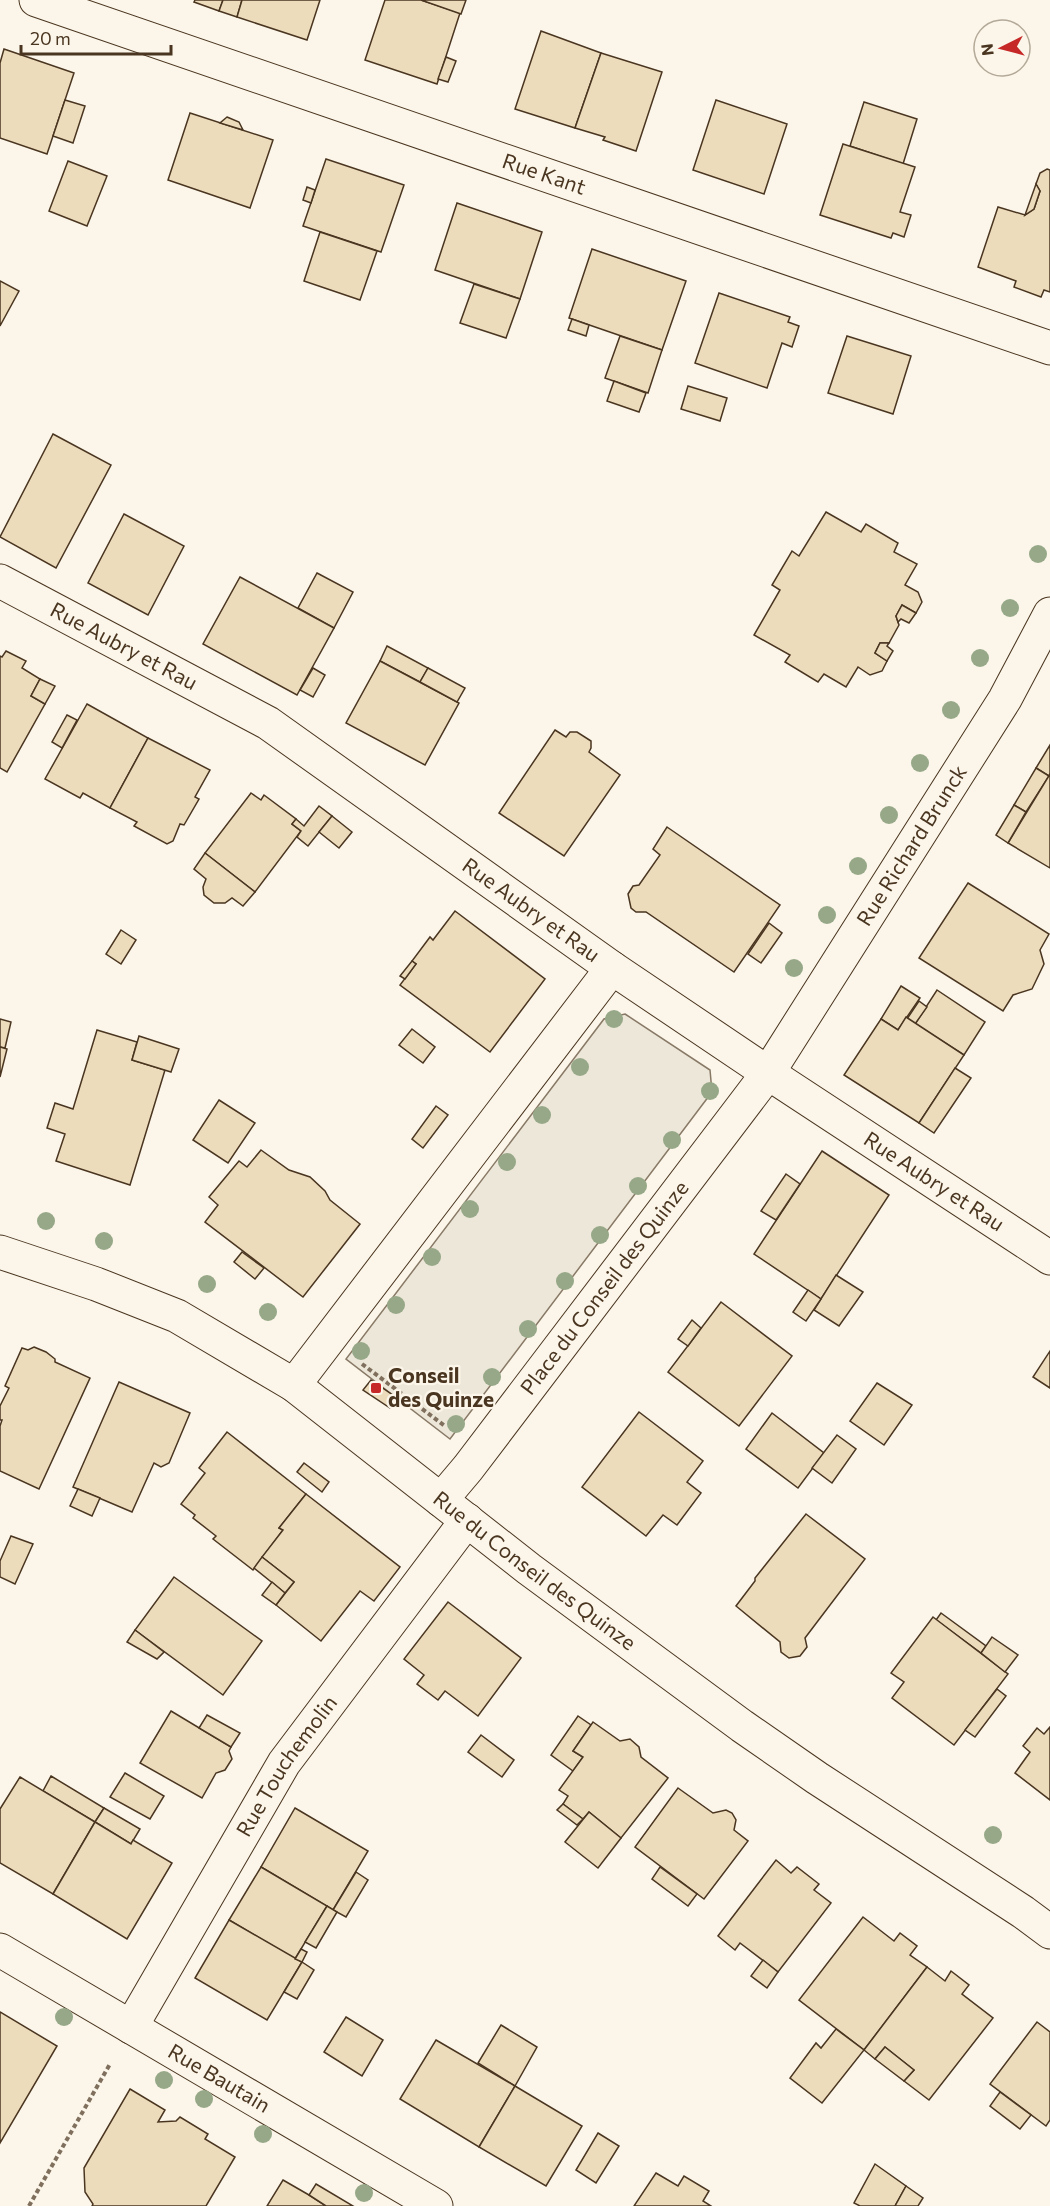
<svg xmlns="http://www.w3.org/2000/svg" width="1050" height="2206" font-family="Commissioner,sans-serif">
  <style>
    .parking { fill: #ede7d9; stroke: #887966; stroke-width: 1.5 }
    .building { fill: #ecdcbc; stroke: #4a3520; stroke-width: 1.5 }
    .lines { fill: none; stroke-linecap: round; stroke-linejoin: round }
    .minor-casing { stroke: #4a3520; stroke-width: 35 }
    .path { stroke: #7f6f5c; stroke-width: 4; stroke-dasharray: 4.5 3; stroke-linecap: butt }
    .minor { stroke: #fbf6e9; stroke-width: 33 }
    .tree { fill: #96a887 }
    .poi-dot { fill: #c62828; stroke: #fbf6e9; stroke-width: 2 }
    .labels { text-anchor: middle; stroke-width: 4.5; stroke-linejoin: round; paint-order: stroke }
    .street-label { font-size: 21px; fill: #4a3520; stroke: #fbf6e9 }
    .poi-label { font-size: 21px; font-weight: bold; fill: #4a3520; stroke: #fbf6e9; text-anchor: start }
  </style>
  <rect width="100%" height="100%" fill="#fbf6e9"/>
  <path class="parking" d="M625,1014l85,56 2,22 -262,347 -104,-80 258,-340z"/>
  <g class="building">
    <path d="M195,0h28l-4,11 -25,-9z"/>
    <path d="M223,0h19l-5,17 -18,-6z"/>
    <path d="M242,0h78l-13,40 -70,-23z"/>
    <path d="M385,0h36l39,13 -23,71 -72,-24z"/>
    <path d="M421,0h45l-5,14z"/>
    <path d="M541,31l60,22 -26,75 -60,-19z"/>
    <path d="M4,49l70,24 -27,81 -47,-16v-75z"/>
    <path d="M601,53l61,19 -26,79 -33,-11 2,-3 -30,-9z"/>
    <path d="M446,57l10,4 -8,21 -10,-3z"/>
    <path d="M65,100l20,6 -12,37 -20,-7z"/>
    <path d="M716,100l71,24 -23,70 -71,-24z"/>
    <path d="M864,102l53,17 -14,45 -53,-18z"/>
    <path d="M190,113l83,27 -23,68 -82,-28z"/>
    <path d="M227,117l12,5 4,8 -23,-7z"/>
    <path d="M843,144l72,23 -15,45 11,3 -7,22 -11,-4 -2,5 -71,-23z"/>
    <path d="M326,159l78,26 -23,67 -78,-26z"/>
    <path d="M68,161l39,15 -20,50 -38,-15z"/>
    <path d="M1047,169l3,1v122l-6,-2 -3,7 -27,-10 2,-6 -38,-14 20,-60 27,8 9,-6 6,-18 -4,-7 4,-11z"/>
    <path d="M1036,184l4,7 -6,18 -9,6z"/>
    <path d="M307,187l8,3 -4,13 -8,-3z"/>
    <path d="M457,203l85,29 -22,67 -85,-29z"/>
    <path d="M320,232l57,19 -17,49 -56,-19z"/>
    <path d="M592,249l94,32 -24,69 -93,-32z"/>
    <path d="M0,281l19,10 -19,35z"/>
    <path d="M474,284l46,15 -14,39 -46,-15z"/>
    <path d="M719,293l71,24 -2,5 11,4 -7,21 -10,-4 -15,45 -72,-25z"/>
    <path d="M572,319l17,6 -3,11 -18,-6z"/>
    <path d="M620,336l42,14 -14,43 -43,-15z"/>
    <path d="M847,336l64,20 -18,58 -65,-21z"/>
    <path d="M614,381l32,12 -7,19 -32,-11z"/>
    <path d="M688,386l39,12 -7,23 -39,-12z"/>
    <path d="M53,434l58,31 -55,103 -56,-31z"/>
    <path d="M826,512l35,20 5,-8 32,19 -4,9 23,12 -12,21 13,7 4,10 -6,11 -14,-8 -6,11 3,9 -10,18h-9l-5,10 12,8 -5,10 -12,4 -12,-8 -12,20 -22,-13 -6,8 -33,-20 5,-7 -36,-20 26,-45 -8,-5 20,-34 7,5z"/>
    <path d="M124,514l60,32 -36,69 -60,-32z"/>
    <path d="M317,573l36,19 -19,36 -36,-20z"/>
    <path d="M240,577l94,51 -37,67 -94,-51z"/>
    <path d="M902,605l14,8 -7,10 -8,-4 -3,3 -2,-6z"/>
    <path d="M880,643h9l-2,3 6,5 -6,10 -12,-8z"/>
    <path d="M387,646l41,22 -8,14 -40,-21z"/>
    <path d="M6,651l20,10 -4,7 18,11 -9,17 14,8 -38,68 -7,-4v-112l2,1z"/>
    <path d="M380,661l79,42 -34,62 -79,-42z"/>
    <path d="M313,668l12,7 -12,22 -13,-7z"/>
    <path d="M428,668l37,20 -8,14 -37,-20z"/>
    <path d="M40,679l15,7 -10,18 -14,-8z"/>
    <path d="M87,704l61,34 -38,70 -27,-15 -3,5 -35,-19z"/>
    <path d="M67,715l10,5 -15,28 -10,-6z"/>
    <path d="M555,730l11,7 4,-5h7l14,9v7l-2,4 31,23 -56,81 -65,-43z"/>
    <path d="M148,738l62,32 -15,27 4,2 -15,26 -4,-1 -7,17 -6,3 -33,-18 3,-4 -27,-14z"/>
    <path d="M1050,745v29l-1,2 -13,-8z"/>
    <path d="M1036,768l13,8 -23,36 -12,-7z"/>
    <path d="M1050,774v94l-42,-25z"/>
    <path d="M251,793l10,7 3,-5 32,24 -4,5 9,7 -46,61 -50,-39z"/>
    <path d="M1014,805l12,7 -18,31 -12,-8z"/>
    <path d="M319,806l13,10 -24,30 -11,-9 4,-6 -9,-7 4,-5 8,7z"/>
    <path d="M332,816l20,16 -13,16 -20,-16z"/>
    <path d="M667,827l113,78 -46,67 -88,-60h-10l-5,-4 -3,-14 5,-8 6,-1 21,-30 -7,-6z"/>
    <path d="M205,853l50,39 -12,14 -11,-8 -7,5h-11l-10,-8 -1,-8 3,-8 -12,-10z"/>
    <path d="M968,883l81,51 -9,16 4,14 -12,25 -19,6 -10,16 -84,-53z"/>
    <path d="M455,911l90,68 -55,73 -90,-67 16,-21 -4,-3 18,-24 3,3z"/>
    <path d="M769,923l13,10 -21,30 -13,-9z"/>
    <path d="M121,930l15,10 -15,24 -15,-10z"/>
    <path d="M412,961l4,3 -11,15 -5,-3z"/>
    <path d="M901,986l19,12 -22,32 -17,-11z"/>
    <path d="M937,990l48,32 -21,33 -49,-31z"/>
    <path d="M919,1001l8,6 -12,17 -8,-5z"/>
    <path d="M906,1017l58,38 -45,68 -75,-48 37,-56 17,11z"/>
    <path d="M0,1019l11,3 -6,26 -5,-1z"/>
    <path d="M412,1029l23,18 -12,16 -24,-18z"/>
    <path d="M97,1030l40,12 -5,18 33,10 -35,115 -74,-24 9,-27 -18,-6 8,-25 18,6z"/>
    <path d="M139,1036l40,13 -8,23 -39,-12z"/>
    <path d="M0,1047l7,2 -7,28z"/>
    <path d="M955,1068l16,10 -37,55 -15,-10z"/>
    <path d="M219,1100l36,23 -27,40 -35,-23z"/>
    <path d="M436,1106l12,9 -25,33 -11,-9z"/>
    <path d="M261,1150l28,20 21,7 15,14 5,9 30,24 -57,73 -98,-75 13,-17 -9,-8 30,-36 8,6z"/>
    <path d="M822,1151l67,44 -68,104 -67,-45z"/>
    <path d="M786,1174l14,10 -24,36 -15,-9z"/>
    <path d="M242,1252l22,16 -9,11 -21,-17z"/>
    <path d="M836,1275l27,17 -24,34 -25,-16z"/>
    <path d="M808,1290l13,9 -15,22 -13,-9z"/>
    <path d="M721,1302l71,54 -53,70 -71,-54z"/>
    <path d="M692,1320l9,8 -13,18 -10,-7z"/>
    <path d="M34,1347l12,5 9,7v3l35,16 -51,111 -39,-18v-45l2,-6h-2v-14l9,-18 -4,-2 17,-38 6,2z"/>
    <path d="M1050,1351v37l-17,-11z"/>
    <path d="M371,1380l26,18 -7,10 -27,-18z"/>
    <path d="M119,1382l71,31 -21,50 -8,4 -7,-4 -22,49 -59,-25z"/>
    <path d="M877,1383l35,22 -28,40 -34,-24z"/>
    <path d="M639,1412l64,49 -16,21 14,11 -24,32 -14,-10 -17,21 -64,-49z"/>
    <path d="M772,1413l52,40 -26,35 -52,-39z"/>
    <path d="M227,1432l79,62 -27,34 4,2 -30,40 -40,-31 3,-3 -23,-18 2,-3 -14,-11 24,-31 -6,-5z"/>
    <path d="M837,1435l19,14 -24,34 -20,-15z"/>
    <path d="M304,1463l25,19 -7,10 -25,-20z"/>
    <path d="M78,1489l22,9 -8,18 -22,-10z"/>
    <path d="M306,1494l94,73 -26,34 -14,-10 -39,50 -45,-36 18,-23 -32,-25 21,-27 -4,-2z"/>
    <path d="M806,1514l59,45 -60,79 2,9 -7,9 -11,2 -8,-6 -1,-10 -44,-36 19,-25v-3z"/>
    <path d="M11,1536l22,8 -18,40 -15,-7v-16z"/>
    <path d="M262,1557l32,25 -9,11 -31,-25z"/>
    <path d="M174,1577l88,64 -39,54 -88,-65z"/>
    <path d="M272,1582l13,11 -9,12 -14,-10z"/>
    <path d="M448,1602l73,56 -43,58 -33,-25 -7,9 -21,-16 7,-9 -20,-16z"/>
    <path d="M941,1613l45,33 -5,7 -45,-33z"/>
    <path d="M933,1617l75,57 -54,71 -62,-47 12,-16 -13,-9z"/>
    <path d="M135,1630l29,22 -7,7 -30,-17z"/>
    <path d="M992,1637l26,18 -13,17 -24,-19z"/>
    <path d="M997,1689l9,7 -31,41 -10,-7z"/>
    <path d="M171,1711l60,36 -2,4 3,8 -7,11 -9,3 -14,25 -62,-35z"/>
    <path d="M207,1715l33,18 -9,14 -32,-19z"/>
    <path d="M578,1716l13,9 -18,26 10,6 -10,14 -22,-16z"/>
    <path d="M593,1722l27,19 10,-2 9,8 2,10 27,21 -47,60 -32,-26 -6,7 -20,-15 5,-8 -9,-6 24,-33 -10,-6z"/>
    <path d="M1050,1727v73l-35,-27 15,-21 -7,-6 14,-18 7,6z"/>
    <path d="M481,1735l33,25 -12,17 -34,-25z"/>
    <path d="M125,1773l39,23 -14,23 -40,-22z"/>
    <path d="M51,1776l53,32 -9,14 -52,-31z"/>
    <path d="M20,1777l75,45 -42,72 -53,-31v-54z"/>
    <path d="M678,1788l35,25 13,-3 6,3 4,7 -2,10 14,11 -44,58 -69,-52z"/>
    <path d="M563,1804l20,15 -6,6 -20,-15z"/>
    <path d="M104,1808l36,21 -9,15 -36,-22z"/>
    <path d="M295,1808l73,43 -35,59 -72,-43z"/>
    <path d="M589,1812l32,26 -23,30 -33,-26z"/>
    <path d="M95,1822l36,22 2,-4 39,23 -45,76 -74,-45z"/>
    <path d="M776,1860l15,13 6,-6 22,17 -5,6 17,13 -53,69 -38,-29 -5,7 -17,-14z"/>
    <path d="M261,1867l66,39 -32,53 -66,-39z"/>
    <path d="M660,1867l37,27 -9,12 -36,-27z"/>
    <path d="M356,1872l12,8 -22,37 -13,-7z"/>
    <path d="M327,1906l10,6 -21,36 -11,-6z"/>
    <path d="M863,1917l31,24 6,-8 17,13 -7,9 17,12 -63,83 -65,-50z"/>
    <path d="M229,1920l73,42 -35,58 -72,-42z"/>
    <path d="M301,1949l6,3 -5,10 -7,-3z"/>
    <path d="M763,1960l15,12 -11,16 -16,-12z"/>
    <path d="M302,1962l12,8 -17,29 -13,-7z"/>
    <path d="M927,1967l18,14 6,-10 18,14 -7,9 31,24 -64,82 -25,-19 10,-11 -29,-23 -10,12 -11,-9z"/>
    <path d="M0,2012l57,34 -57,97z"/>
    <path d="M346,2017l37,23 -21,36 -38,-24z"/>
    <path d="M1037,2022l13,10v88l-4,6 -56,-42z"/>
    <path d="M501,2025l36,22 -22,39 -37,-23z"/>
    <path d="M836,2029l28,21 -42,53 -32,-25 26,-35 5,5z"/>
    <path d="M436,2040l79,46 -36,61 -79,-48z"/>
    <path d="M885,2047l29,23 -10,11 -29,-22z"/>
    <path d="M515,2086l67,40 -36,60 -67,-39z"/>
    <path d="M130,2089l35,21 -7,12 18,-1 4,-4 28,17 -3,5 30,18 -29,49h-114l1,-2 -8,-12 -1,-24z"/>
    <path d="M1000,2092l31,23 -11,14 -30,-23z"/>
    <path d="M598,2133l21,13 -23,37 -20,-13z"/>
    <path d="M875,2164l31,22 -11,20h-35l-6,-3z"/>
    <path d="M656,2173l22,13 6,-10 25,15 -6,10 8,5h-77z"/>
    <path d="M283,2180l26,15 17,11h-59z"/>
    <path d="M316,2184l37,22h-27l-17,-11z"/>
    <path d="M906,2186l17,12 -5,8h-23z"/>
  </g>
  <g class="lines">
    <defs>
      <g id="minor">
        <path id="s1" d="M36,0l1014,348"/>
        <path id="s2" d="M0,581l268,142 344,245 156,105 282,185"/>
        <path id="s3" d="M0,1252l96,32 81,32 117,69 235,184 213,157 75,52 206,134 27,20"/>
        <path d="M294,1385l318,-417"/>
        <path id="s4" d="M441,1500l27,-32 300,-395 237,-374 45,-85"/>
        <path id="s5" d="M0,1950l436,256"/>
        <path id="s6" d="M131,2027l153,-264 183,-243"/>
      </g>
    </defs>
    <use href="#minor" class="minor-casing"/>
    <g class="path">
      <path d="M362,1364l83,62"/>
      <path d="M29,2206l81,-142"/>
    </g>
    <use href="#minor" class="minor"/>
  </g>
  <g class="tree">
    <circle cx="1038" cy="554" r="9"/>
    <circle cx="1010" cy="608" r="9"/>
    <circle cx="980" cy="658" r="9"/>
    <circle cx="951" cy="710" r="9"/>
    <circle cx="920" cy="763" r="9"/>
    <circle cx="889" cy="815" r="9"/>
    <circle cx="858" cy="866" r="9"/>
    <circle cx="827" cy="915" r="9"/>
    <circle cx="794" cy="968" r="9"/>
    <circle cx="614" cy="1019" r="9"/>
    <circle cx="580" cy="1067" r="9"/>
    <circle cx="710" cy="1091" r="9"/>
    <circle cx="542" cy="1115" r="9"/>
    <circle cx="672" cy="1140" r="9"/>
    <circle cx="507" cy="1162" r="9"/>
    <circle cx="638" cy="1186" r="9"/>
    <circle cx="470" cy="1209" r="9"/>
    <circle cx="46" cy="1221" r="9"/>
    <circle cx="600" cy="1235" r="9"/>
    <circle cx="104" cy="1241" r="9"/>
    <circle cx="432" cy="1257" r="9"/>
    <circle cx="565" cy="1281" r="9"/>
    <circle cx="207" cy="1284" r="9"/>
    <circle cx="396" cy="1305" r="9"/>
    <circle cx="268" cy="1312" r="9"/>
    <circle cx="528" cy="1329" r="9"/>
    <circle cx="361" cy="1351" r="9"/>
    <circle cx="492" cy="1377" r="9"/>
    <circle cx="456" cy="1424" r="9"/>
    <circle cx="993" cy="1835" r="9"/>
    <circle cx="64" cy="2017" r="9"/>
    <circle cx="164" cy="2080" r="9"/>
    <circle cx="204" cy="2099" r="9"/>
    <circle cx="263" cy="2134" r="9"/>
    <circle cx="364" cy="2193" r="9"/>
  </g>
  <rect class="poi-dot" x="370" y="1382" width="12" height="12" rx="3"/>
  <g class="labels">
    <g class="street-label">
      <text dy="7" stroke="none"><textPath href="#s1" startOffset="537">Rue Kant</textPath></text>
      <text dy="7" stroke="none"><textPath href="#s2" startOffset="140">Rue Aubry et Rau</textPath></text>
      <text dy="7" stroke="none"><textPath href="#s4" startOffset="807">Rue Richard Brunck</textPath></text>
      <text dy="7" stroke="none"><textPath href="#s2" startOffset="626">Rue Aubry et Rau</textPath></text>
      <text dy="7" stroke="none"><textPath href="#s2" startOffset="1112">Rue Aubry et Rau</textPath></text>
      <text dy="7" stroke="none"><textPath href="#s4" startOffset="268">Place du Conseil des Quinze</textPath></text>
      <text dy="7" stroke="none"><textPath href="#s3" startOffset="628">Rue du Conseil des Quinze</textPath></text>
      <text dy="7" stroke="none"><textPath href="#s6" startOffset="304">Rue Touchemolin</textPath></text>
      <text dy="7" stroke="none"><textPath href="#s5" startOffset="254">Rue Bautain</textPath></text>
    </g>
    <g class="poi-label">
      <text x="388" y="1383">Conseil<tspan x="388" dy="24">des Quinze</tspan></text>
    </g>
  </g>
  <g transform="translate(1002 48) rotate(264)"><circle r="28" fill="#fbf6e9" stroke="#b4a999" stroke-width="1.5"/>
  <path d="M0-4.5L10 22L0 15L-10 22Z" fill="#c62828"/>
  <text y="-9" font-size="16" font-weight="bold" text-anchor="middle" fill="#4a3520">N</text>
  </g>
  <path d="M21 45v9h150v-9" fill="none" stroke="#4a3520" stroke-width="3"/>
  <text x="30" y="45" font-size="18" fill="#4a3520" stroke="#fbf6e9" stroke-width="4.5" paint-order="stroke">20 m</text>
</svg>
